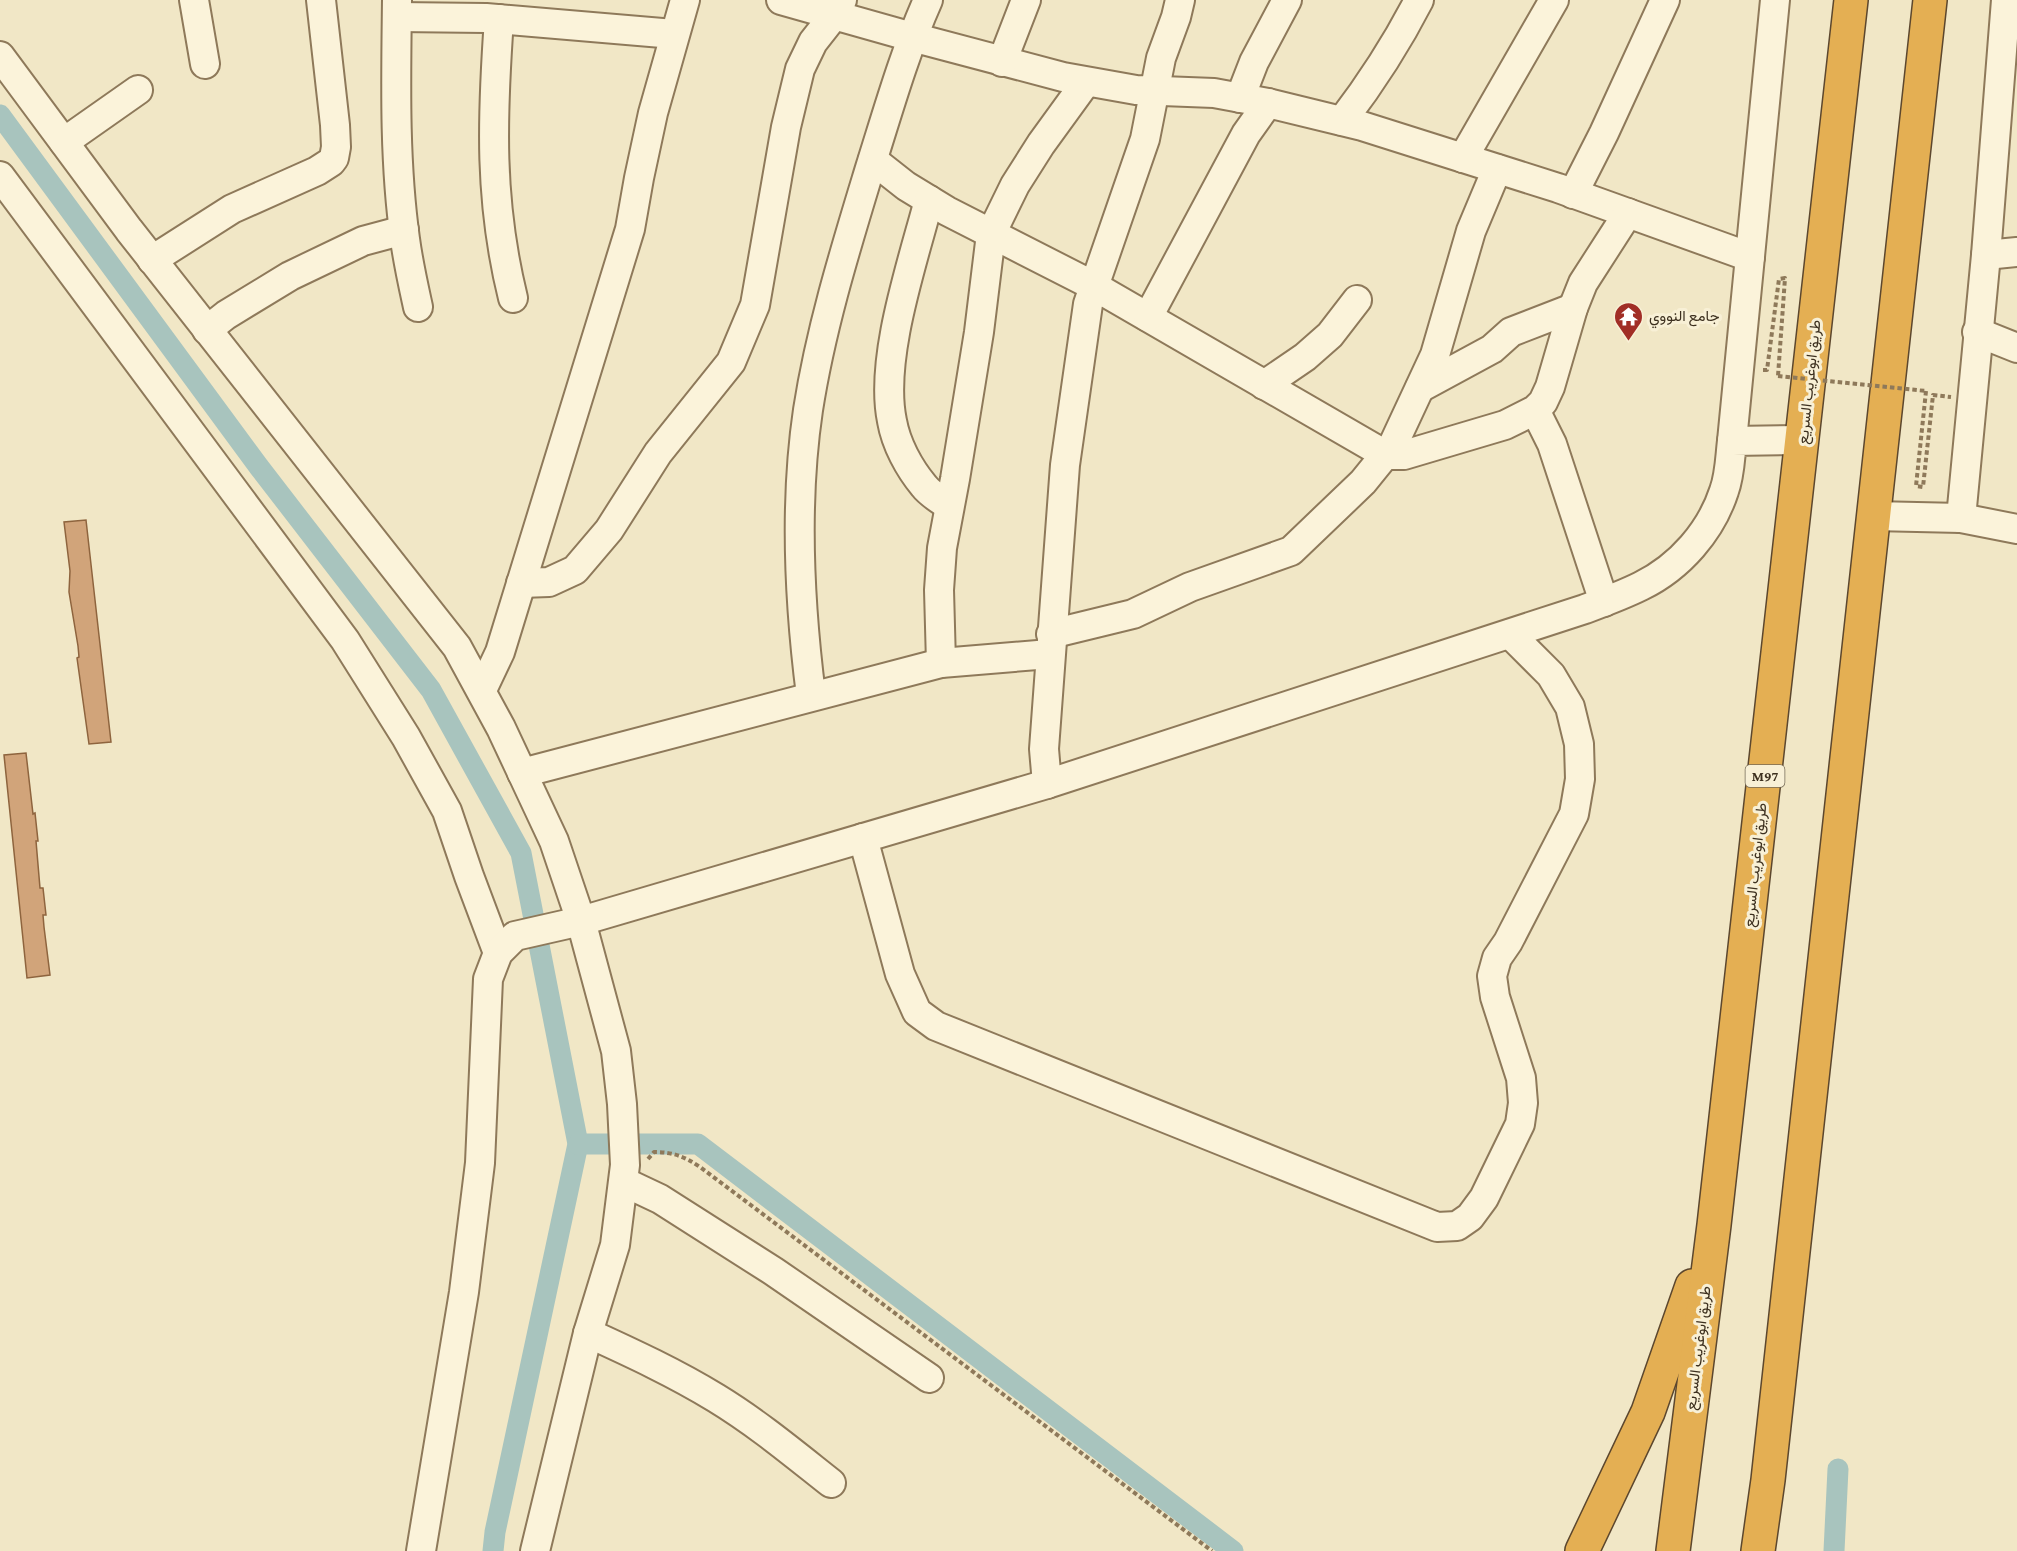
<svg xmlns="http://www.w3.org/2000/svg" width="2017" height="1551" font-family="'Crimson Pro',Vazirmatn,serif">
  <style>
    .lines { fill: none; stroke-linecap: round; stroke-linejoin: round }
    .canal { stroke: #a8c4be; stroke-width: 21 }
    .building { fill: #d1a47a; stroke: #8e643e; stroke-width: 1.5 }
    .minor-casing { stroke: #8e795a; stroke-width: 32 }
    .highway-casing { stroke: #5c472e; stroke-width: 36 }
    .path { stroke: #8e795a; stroke-width: 4; stroke-dasharray: 4.5 3; stroke-linecap: butt }
    .minor { stroke: #fbf3da; stroke-width: 28 }
    .highway { stroke: #e4af53; stroke-width: 33 }
    .path-bridge { stroke: #8e795a; stroke-width: 4; stroke-dasharray: 4.5 3; stroke-linecap: butt }
    .labels { text-anchor: middle; stroke-width: 6; stroke-linejoin: round; paint-order: stroke }
    .shield { fill: #f8f0d6; stroke: #756a56; stroke-width: 1.5 }
    .shield-label { font-size: 14px; font-weight: bold; fill: #3d301f }
    .poi-label { font-size: 15px; fill: #3d301f; stroke: #f8f0d6; text-anchor: start }
    .street-label { font-size: 15px; fill: #3d301f; stroke: #f8f0d6 }
  </style>
  <rect width="100%" height="100%" fill="#f1e7c6"/>
  <g class="lines">
    <g class="canal">
      <path d="M0,115l259,352 172,223 90,163 57,291 -83,388 -2,19"/>
      <path d="M578,1144h120l535,407"/>
      <path d="M1834,1551l4,-82"/>
    </g>
  </g>
  <g class="building">
    <path d="M86,520l25,222 -22,2 -12,-86 2,-1 -1,-11 -9,-54 1,-21 -6,-49z"/>
    <path d="M26,753l7,61 2,-1 3,28h-2l4,47h3l3,27h-3l1,12 6,48 -23,3 -23,-223z"/>
  </g>
  <g class="lines">
    <defs>
      <g id="minor">
        <path d="M194,0l11,64"/>
        <path d="M397,0c-1,79 -3,160 8,239 3,23 8,45 13,68"/>
        <path d="M781,0l131,37 151,40 73,13 78,3 54,10 94,23 196,62 192,69"/>
        <path d="M397,17l89,1 188,16"/>
        <path d="M499,19c-7,99 -10,182 14,279"/>
        <path d="M0,56l129,174 328,417 44,81 53,113 27,80 35,130 6,53 3,61 -10,80 -27,88 -53,218"/>
        <path d="M1002,62l24,-62"/>
        <path d="M1240,98l14,-36 33,-62"/>
        <path d="M1342,121c29,-38 55,-78 77,-121"/>
        <path d="M64,142l74,-52"/>
        <path d="M1463,158l91,-158"/>
        <path d="M873,160l33,26 41,25 147,75 292,169h18l101,-30 30,-15 8,-8 7,-15 23,-79 10,-25 45,-70"/>
        <path d="M0,176l345,464 61,97 41,74 22,65 29,77"/>
        <path d="M1573,194l31,-61 61,-133"/>
        <path d="M929,200c-16,61 -50,159 -37,221 4,23 17,47 32,65 6,8 17,14 25,20"/>
        <path d="M1986,255l31,-3"/>
        <path d="M152,260l80,-51 85,-38 14,-9 3,-4 2,-11 -1,-22 -14,-125"/>
        <path d="M1148,317l98,-183 22,-31"/>
        <path d="M207,330l19,-15 64,-39 73,-35 41,-11"/>
        <path d="M1977,332l40,16"/>
        <path d="M1264,385l41,-28 25,-22 27,-35"/>
        <path d="M1420,388l72,-39 19,-17 62,-24"/>
        <path d="M1535,410l17,34 52,158"/>
        <path d="M1732,441l43,-441"/>
        <path d="M1873,516l88,2 56,11"/>
        <path d="M1961,518l25,-263 20,-255"/>
        <path d="M521,583l28,-1 26,-12 34,-40 49,-77 73,-91 24,-57 31,-178 14,-58 13,-27 22,-28 7,-14"/>
        <path d="M1051,634l82,-20 57,-27 101,-36 72,-69 30,-37 42,-90 36,-124 26,-62"/>
        <path d="M941,663l-2,-73 3,-42 13,-69 24,-147 12,-98 24,-49 26,-41 45,-62"/>
        <path d="M482,690l18,-38 130,-423 9,-51 14,-65 32,-113"/>
        <path d="M811,695c-12,-94 -17,-191 -3,-285 13,-83 38,-163 62,-242 18,-57 34,-114 58,-168"/>
        <path d="M522,773l419,-110 109,-9"/>
        <path d="M1047,784l-3,-35 21,-284 23,-161 57,-165 16,-81 15,-41 4,-17"/>
        <path d="M863,838l37,136 17,38 19,14 501,201 20,-1 13,-9 14,-19 36,-74 3,-21 -2,-25 -26,-81 -3,-21 5,-18 11,-16 66,-128 6,-35 -1,-35 -9,-37 -19,-32 -41,-41"/>
        <path d="M624,1182l36,17 113,72 156,107"/>
        <path d="M588,1333c44,20 87,40 128,65 41,25 77,55 115,85"/>
        <path d="M421,1551l43,-259 16,-129 8,-184 10,-26 17,-17 66,-15 466,-137 538,-175c19,-7 38,-14 56,-23 39,-19 70,-55 83,-95 6,-16 6,-34 8,-50l70,-1"/>
      </g>
      <g id="highway">
        <path d="M1582,1551l66,-139 44,-126"/>
        <path d="M1673,1551l41,-326 137,-1225"/>
        <path d="M1758,1551l10,-71 162,-1480"/>
      </g>
    </defs>
    <use href="#minor" class="minor-casing"/>
    <use href="#highway" class="highway-casing"/>
    <g class="path">
      <path d="M1763,370h4l12,-91 6,-1 -7,98"/>
      <path d="M1926,391l-10,95 7,1 10,-92 18,2"/>
      <path d="M648,1159l6,-7c18,0 30,4 46,15l512,384"/>
    </g>
    <use href="#minor" class="minor"/>
    <use href="#highway" class="highway"/>
    <path class="path-bridge" d="M1778,376l148,15"/>
  </g>
  <defs>
    <symbol id="temple-pin" viewBox="-11 -11 22 30"><path d="M0 17L-7.5 6A9.5 9.5 0 1 1 7.5 6Z" fill="#a12e26" stroke="#f8f0d6"/><path d="M0-6L5-2H3V0L6.5 2.5H4V6H1.5V3h-3V6H-4V2.5H-6.5L-3 0V-2H-5Z" fill="#fff"/></symbol>
  </defs>
  <g fill-rule="evenodd">
    <use href="#temple-pin" x="1612" y="300" width="33" height="45"/>
  </g>
  <g class="labels">
    <rect class="shield" x="1745.5" y="765" width="39" height="22" rx="4.5"/>
    <g class="shield-label">
      <text x="1765" y="781">M97</text>
    </g>
    <g class="poi-label">
      <text x="1649" y="321">جامع النووي</text>
    </g>
    <g class="street-label">
      <text transform="translate(1809 382) rotate(-84)" y="5">طريق ابوغريب السريع</text>
      <text transform="translate(1755 865) rotate(-84)" y="5">طريق ابوغريب السريع</text>
      <text transform="translate(1698 1348) rotate(-83)" y="5">طريق ابوغريب السريع</text>
    </g>
  </g>
</svg>
